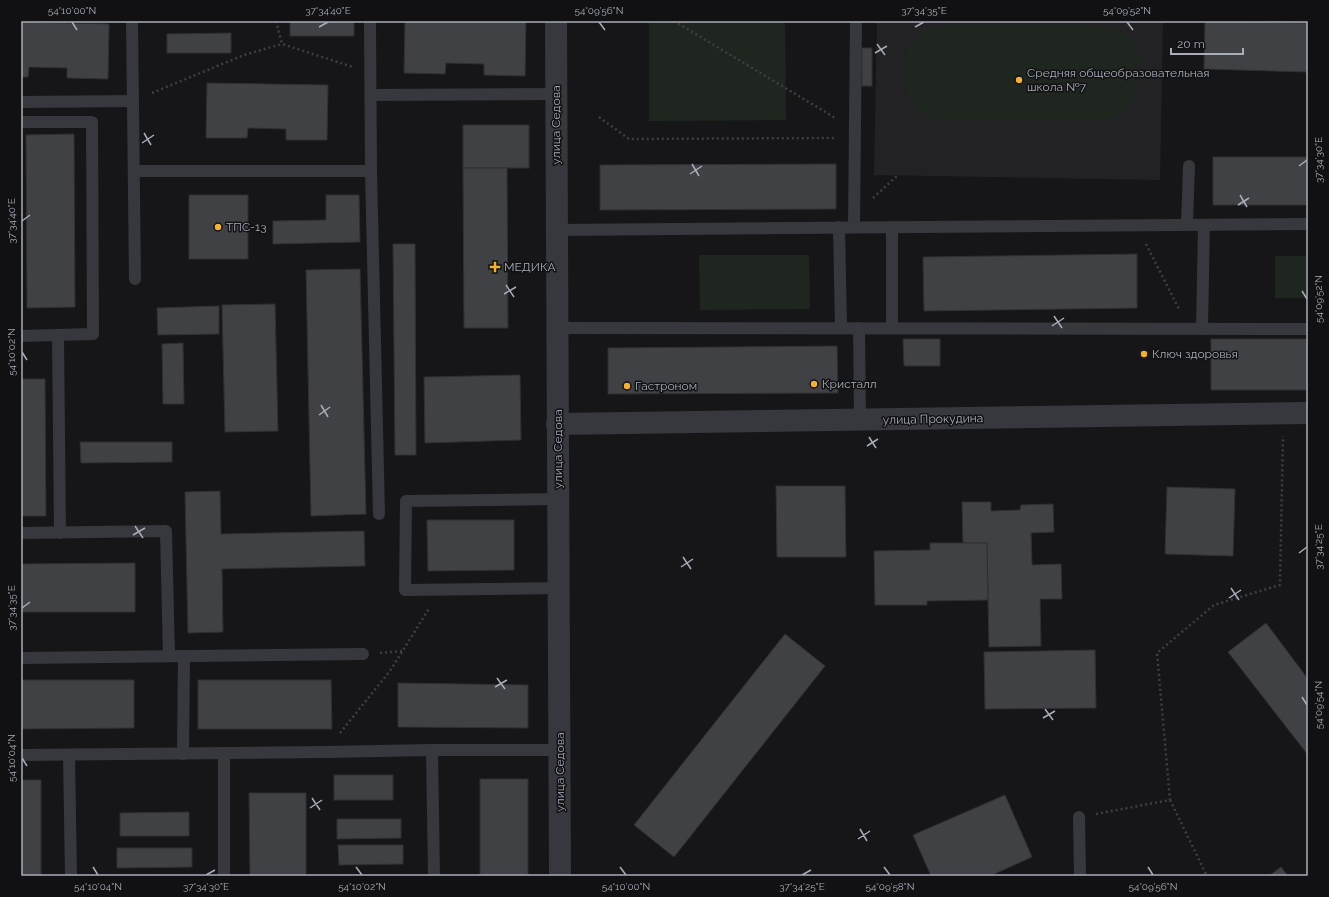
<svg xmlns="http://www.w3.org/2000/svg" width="1329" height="897" font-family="Raleway,sans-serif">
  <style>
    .built { fill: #222225 }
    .green { fill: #1e261f }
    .building { fill: #404145; stroke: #303034 }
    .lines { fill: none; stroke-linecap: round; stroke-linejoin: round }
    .path { stroke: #3d3f44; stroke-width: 2.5; stroke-dasharray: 2 3; stroke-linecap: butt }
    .lane { stroke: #37383d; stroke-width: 12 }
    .street { stroke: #37383d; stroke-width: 22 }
    .ticks { fill: none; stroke: #a8adb8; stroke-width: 1.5 }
    .poi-dot { fill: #f2b134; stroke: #111113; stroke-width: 1.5 }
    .labels { text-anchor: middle; stroke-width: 3; stroke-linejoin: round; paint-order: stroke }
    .poi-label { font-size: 12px; fill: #a8adb8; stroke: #111113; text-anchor: start }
    .street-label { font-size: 12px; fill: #a8adb8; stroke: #111113 }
    .neatline { fill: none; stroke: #a8adb8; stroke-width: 1.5 }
    .ticks-label { font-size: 10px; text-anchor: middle; fill: #a8adb8 }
  </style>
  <rect width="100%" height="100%" fill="#161618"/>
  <path class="built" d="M877,21h286l-3,159 -286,-5z"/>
  <g class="green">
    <path d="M649,21h136l1,99 -137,1z"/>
    <path d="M1088,25c20,1 28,5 45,15l6,19 -3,33 -8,16 -15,10 -16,2 -166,-1 -14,-8 -8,-14 -5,-17 1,-19 5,-18 14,-13 18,-4z"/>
    <path d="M699,255h110l1,54 -110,1z"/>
    <rect x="1275" y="256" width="33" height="42"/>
  </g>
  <g class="building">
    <rect x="290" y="21" width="64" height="15"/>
    <path d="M405,21h121l-1,55 -41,-1v-11l-38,-1 -1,11 -41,-1z"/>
    <path d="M1205,21l103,2v49l-104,-3z"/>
    <path d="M21,22l88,2 -1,55 -41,-1v-10l-38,-1 -1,10h-7z"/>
    <path d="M231,33v20h-64v-19z"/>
    <rect x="862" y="48" width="10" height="38"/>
    <path d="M207,83l121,2 -1,55h-41v-11l-38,-1 -1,10h-41z"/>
    <rect x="463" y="125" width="66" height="43"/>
    <path d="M74,134l1,173 -48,1 -1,-173z"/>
    <rect x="1213" y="157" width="95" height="48"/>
    <path d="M836,164v45l-236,1v-45z"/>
    <path d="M463,168h44l1,160h-44z"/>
    <rect x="189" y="195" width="59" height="64"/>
    <path d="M326,195h33l1,47 -87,2v-23l53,-1z"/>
    <path d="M393,244h22l1,211h-21z"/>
    <path d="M1137,254v54l-213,3 -1,-54z"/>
    <path d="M360,269l6,245 -55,2 -5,-246z"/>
    <path d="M275,304l3,127 -53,1 -3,-127z"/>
    <path d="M219,306v28l-61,1 -1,-27z"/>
    <path d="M903,339h37v27h-36z"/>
    <rect x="1211" y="339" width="97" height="51"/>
    <path d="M183,343l1,61h-21l-1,-60z"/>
    <path d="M837,346l1,47 -230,1v-46z"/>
    <circle cx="1144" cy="354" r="4.5"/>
    <path d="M520,375l1,65 -96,3 -1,-66z"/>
    <path d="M21,379h24l1,137h-25z"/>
    <path d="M80,442h92v20l-91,1z"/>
    <path d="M776,486h69l1,71h-69z"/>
    <path d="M1167,487l68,2 -2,67 -68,-2z"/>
    <path d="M220,491l1,43 143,-3 1,35 -143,3 1,63 -35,1 -3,-141z"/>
    <path d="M962,502h29v9l29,-1 1,-5 32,-1 1,28 -23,1 1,32 29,-1 1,35h-22l1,47 -52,1 -2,-104h-24z"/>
    <path d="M427,520h87v50l-86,1z"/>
    <path d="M930,543h57l1,57 -61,1v4h-52l-1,-54 56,-1z"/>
    <path d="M135,563v49h-114v-48z"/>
    <path d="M1266,623l42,56v76l-80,-103z"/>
    <path d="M785,634l40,32 -151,191 -40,-32z"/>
    <path d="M1095,650l1,58 -111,1 -1,-57z"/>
    <path d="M21,680h113v48l-113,1z"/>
    <path d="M198,680h133l1,49h-134z"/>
    <path d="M398,683l130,2v43l-130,-1z"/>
    <rect x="334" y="775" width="59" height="25"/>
    <rect x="480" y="779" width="48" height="97"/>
    <rect x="21" y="780" width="20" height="96"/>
    <path d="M249,793h57v83h-56z"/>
    <path d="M1005,795l27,62 -42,19h-59l-18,-41z"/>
    <path d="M189,812v24h-69v-23z"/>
    <path d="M337,819h64v19l-64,1z"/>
    <path d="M338,845h65v19l-64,1z"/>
    <path d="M117,848h75v19l-75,1z"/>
    <path d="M1281,867l7,9h-19z"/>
  </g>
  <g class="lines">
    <g class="path">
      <path d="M276,21l6,23 71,23"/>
      <path d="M674,21l163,98"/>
      <path d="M152,93l92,-38 38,-11"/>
      <path d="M599,117l30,22 207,-1"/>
      <path d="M873,198l24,-22"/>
      <path d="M1146,244l34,67"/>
      <path d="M380,653l22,-2"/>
      <path d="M340,733l50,-62 40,-64"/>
      <path d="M1170,800l37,76"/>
      <path d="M1096,814l74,-14 -13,-147 57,-48 66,-20 3,-149"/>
    </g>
    <g class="lane">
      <path d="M132,21l3,258"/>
      <path d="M371,95l185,-1"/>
      <path d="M21,102l112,-1"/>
      <path d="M21,122h71l1,212 -72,2"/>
      <path d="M134,171h237l-1,-150"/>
      <path d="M371,171l8,343"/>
      <path d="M1187,225l2,-59"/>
      <path d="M839,227l2,101"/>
      <path d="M854,227l2,-206"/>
      <path d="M557,230l751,-6"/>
      <path d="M557,328l751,1"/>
      <path d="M859,328l1,92"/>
      <path d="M892,328v-101"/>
      <path d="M1202,329l2,-104"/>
      <path d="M58,335l2,198"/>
      <path d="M558,499l-152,2 -1,89 154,-2"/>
      <path d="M21,533l145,-2 3,125"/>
      <path d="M21,658l342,-4"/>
      <path d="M432,750l2,126"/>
      <path d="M224,753v123"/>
      <path d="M183,754l1,-98"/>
      <path d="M21,755l304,-3 107,-2h128"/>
      <path d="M69,755l2,121"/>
      <path d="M1079,817l1,59"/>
    </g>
    <g class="street">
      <path d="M556,21l4,855"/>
      <path d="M557,424l751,-11"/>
    </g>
  </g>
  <path class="ticks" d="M72,22l5,8M599,22l6,8M1127,22l6,8M319,27l9,-5M915,27l9,-5M877,44l8,11M875,53l12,-7M144,133l7,12M142,143l12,-8M692,164l7,12M1299,166l8,-6M690,174l12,-8M1240,195l7,12M1238,205l11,-7M22,221l8,-6M506,285l8,12M1302,291l5,8M504,294l12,-7M1054,316l8,12M1052,326l12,-8M22,352l5,8M321,405l7,12M319,415l11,-8M869,437l7,11M867,446l11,-7M135,526l8,12M133,535l12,-7M1299,553l8,-6M683,557l8,12M681,567l12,-8M1231,588l8,12M1229,598l12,-8M22,608l8,-6M497,678l8,11M495,687l12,-7M1302,697l5,8M1045,709l8,11M1043,718l12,-7M22,758l5,8M312,798l8,12M310,808l12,-8M860,829l7,12M858,839l12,-8M93,867l5,8M356,867l6,8M620,867l6,8M884,867l6,8M1148,867l5,8M206,875l9,-5M802,875l9,-5"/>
  <g class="poi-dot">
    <circle cx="1019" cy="80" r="4"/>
    <circle cx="218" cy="227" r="4"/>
    <path d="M493 261h4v4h4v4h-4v4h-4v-4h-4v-4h4z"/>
    <circle cx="1144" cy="354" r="4"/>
    <circle cx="814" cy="384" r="4"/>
    <circle cx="627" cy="386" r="4"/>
  </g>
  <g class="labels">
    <g class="poi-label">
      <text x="1027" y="77">Средняя общеобразовательная<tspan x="1027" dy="14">школа №7</tspan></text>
      <text x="226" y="231">ТПС-13</text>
      <text x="504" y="271">МЕДИКА</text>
      <text x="1152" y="358">Ключ здоровья</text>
      <text x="822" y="388">Кристалл</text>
      <text x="635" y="390">Гастроном</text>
    </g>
    <g class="street-label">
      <text transform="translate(556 125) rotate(-90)" y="4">улица Седова</text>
      <text transform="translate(933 419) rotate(-1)" y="4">улица Прокудина</text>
      <text transform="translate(558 449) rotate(-90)" y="4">улица Седова</text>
      <text transform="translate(560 772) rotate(-90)" y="4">улица Седова</text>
    </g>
  </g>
  <rect width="1329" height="897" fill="none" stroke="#111113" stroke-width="44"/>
  <path d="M1171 48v6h72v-6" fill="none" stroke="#a8adb8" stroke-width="2"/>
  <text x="1177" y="48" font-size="12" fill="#a8adb8" stroke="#111113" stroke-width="3" paint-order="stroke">20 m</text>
  <rect x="22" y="22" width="1285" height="853" class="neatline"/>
  <g class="ticks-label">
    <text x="72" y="14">54°10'00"N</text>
    <text x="328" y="14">37°34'40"E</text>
    <text x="599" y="14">54°09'56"N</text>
    <text x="924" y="14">37°34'35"E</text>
    <text x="1127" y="14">54°09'52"N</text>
    <text transform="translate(1318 160) rotate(-90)" y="4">37°34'30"E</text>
    <text transform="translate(11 221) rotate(-90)" y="4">37°34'40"E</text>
    <text transform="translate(1318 299) rotate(-90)" y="4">54°09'52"N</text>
    <text transform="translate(11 352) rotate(-90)" y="4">54°10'02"N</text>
    <text transform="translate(1318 547) rotate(-90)" y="4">37°34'25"E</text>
    <text transform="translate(11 608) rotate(-90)" y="4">37°34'35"E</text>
    <text transform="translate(1318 705) rotate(-90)" y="4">54°09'54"N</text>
    <text transform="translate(11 758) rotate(-90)" y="4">54°10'04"N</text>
    <text x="98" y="890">54°10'04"N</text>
    <text x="206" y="890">37°34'30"E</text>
    <text x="362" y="890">54°10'02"N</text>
    <text x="626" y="890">54°10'00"N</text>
    <text x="802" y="890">37°34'25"E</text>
    <text x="890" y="890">54°09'58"N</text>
    <text x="1153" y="890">54°09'56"N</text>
  </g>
</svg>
